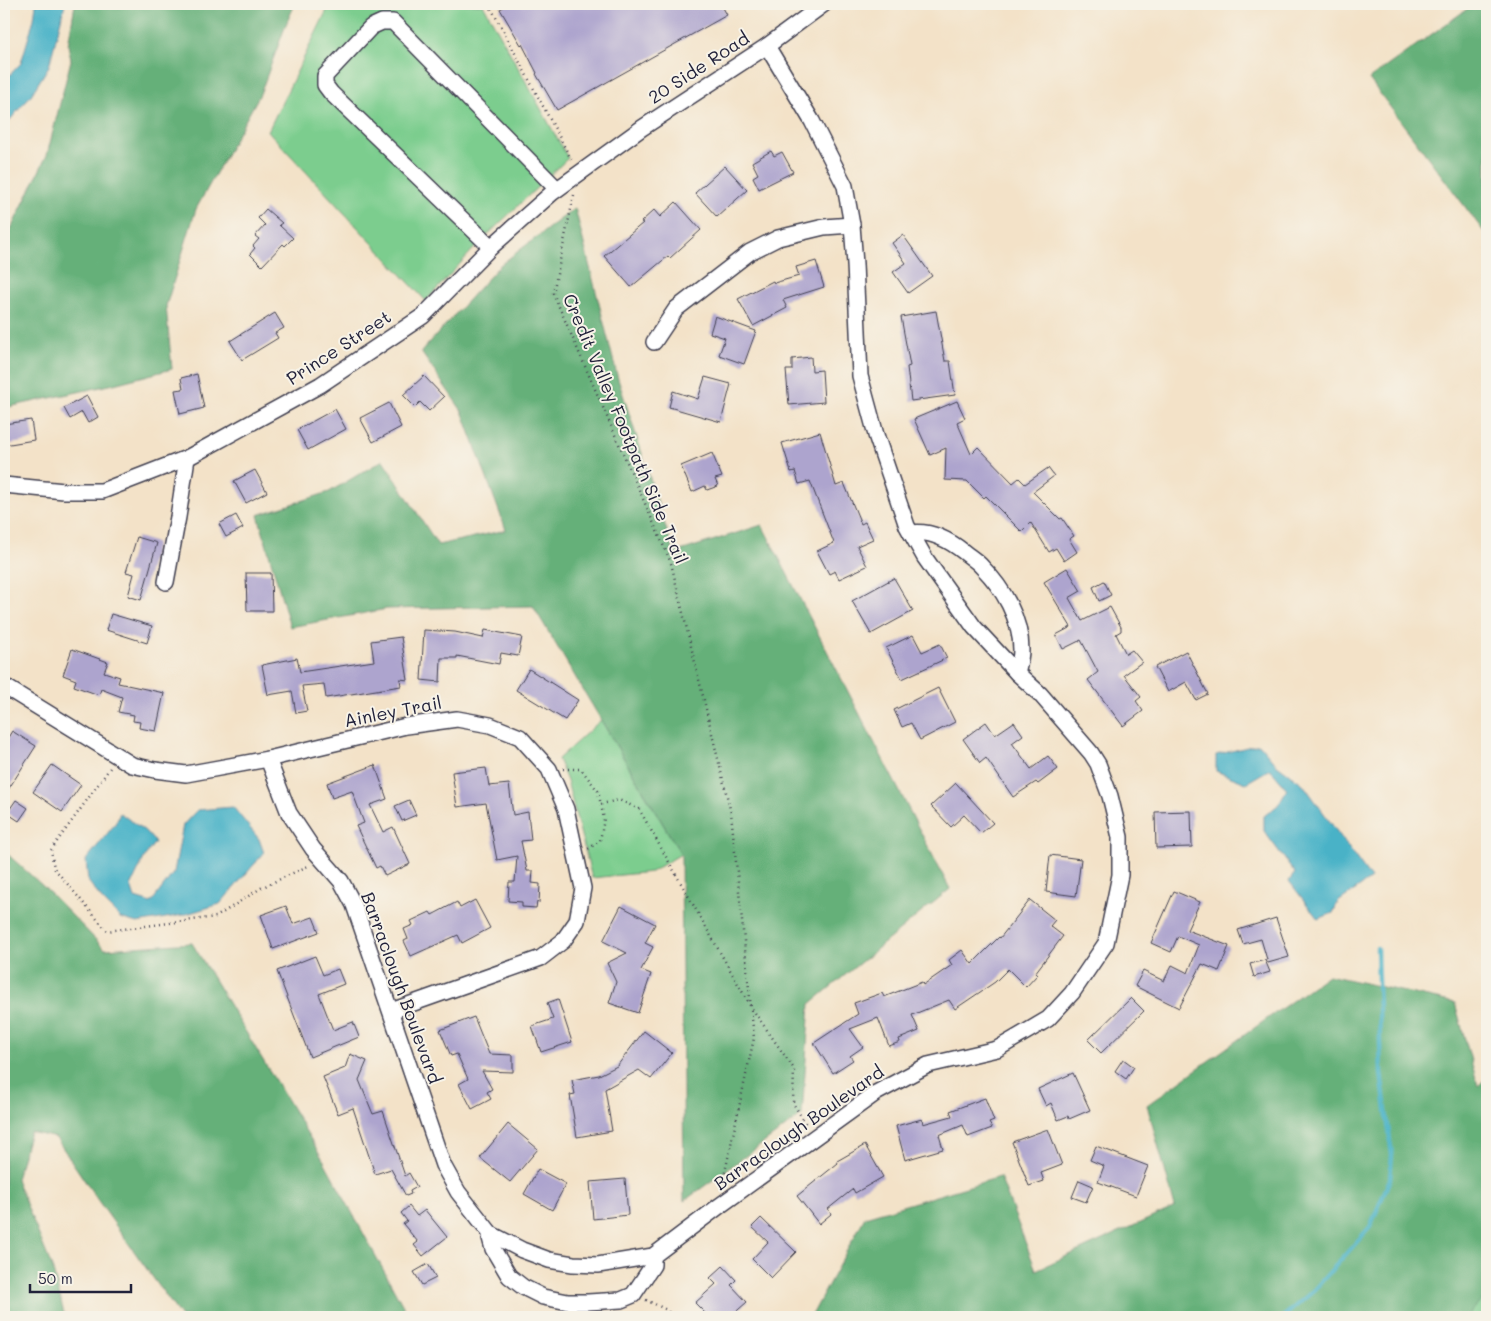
<svg xmlns="http://www.w3.org/2000/svg" width="1491" height="1321" font-family="Mali,sans-serif">
  <style>
    .green { fill: #7ccd8e; stroke: #4f7864 }
    .forest { fill: #65b079; stroke: #44695a }
    .water { fill: #49b2c7; stroke: #366a81 }
    .lines { fill: none; stroke-linecap: round; stroke-linejoin: round }
    .stream { stroke: #49b2c7; stroke-width: 4.5 }
    .building { fill: #ada4ce }
    .minor-casing { stroke: #413f50; stroke-width: 18 }
    .path { stroke: #413f50; stroke-width: 2.5; stroke-dasharray: 1 4; stroke-linecap: butt }
    .minor { stroke: #fff; stroke-width: 15 }
    .labels { text-anchor: middle; stroke-width: 4; stroke-linejoin: round; paint-order: stroke }
    .street-label { font-size: 18px; fill: #22223b; stroke: #f7f3e8 }
  </style>
  <rect width="100%" height="100%" fill="#f7f3e8"/>
  <filter id="ink" filterUnits="userSpaceOnUse"><feTurbulence type="fractalNoise" baseFrequency=".02" numOctaves="2"/><feDisplacementMap in="SourceGraphic" scale="10" xChannelSelector="R" yChannelSelector="G"/><feConvolveMatrix kernelMatrix="1 2 1 2 8 2 1 2 1" color-interpolation-filters="sRGB"/></filter>
  <filter id="wash" filterUnits="userSpaceOnUse"><feTurbulence type="fractalNoise" baseFrequency=".0096" numOctaves="4" result="noise"/><feDisplacementMap in="SourceGraphic" scale="20" xChannelSelector="R" yChannelSelector="G"/><feGaussianBlur stdDeviation="1.12" result="paint"/><feColorMatrix in="noise" values="0 0 0 0 0 0 0 0 0 0 0 0 0 0 0 0 0 1.4 0 .05"/><feComposite in="paint" operator="in"/></filter>
  <g filter="url(#wash)">
    <rect width="100%" height="100%" fill="#f3e2c8"/>
    <g class="green">
      <path d="M330,4h153l85,154 -88,84 -54,59 -158,-170z"/>
      <path d="M601,720l80,134 -30,18 -59,6 -25,-97 -9,-22z"/>
      <path d="M1487,1285v32h-47z"/>
    </g>
    <g class="forest">
      <path d="M75,4h220l-8,18 -27,72 -64,115 -30,97 6,63 -62,16 -106,23v-165l43,-88 24,-95 -3,-15z"/>
      <path d="M1474,4h13v232l-118,-157z"/>
      <path d="M575,208l43,171 56,174 88,-28 188,364 -140,115 -8,111 -118,86 -3,-347 -148,-248 -146,3 -97,18 -32,-112 71,-23 54,-32 55,85 68,-15 -44,-119 -41,-59 79,-87z"/>
      <path d="M4,851l40,36 61,62 87,-6 132,218 85,156h-228l-82,-115 -43,-64 -26,-6 -14,47 36,88 13,50h-61z"/>
      <path d="M1328,975l127,28 23,83 9,-9v218l-21,22h-655l54,-100 135,-40 36,93 139,-63 -28,-102z"/>
    </g>
    <g class="water">
      <path d="M36,4h29l-16,62 -18,29 -27,32v-46l17,-18 13,-44z"/>
      <path d="M1259,744l17,20 27,20 68,95 -33,23 -5,11 -15,6 -29,-38 6,-8 -31,-42v-15l14,-11 9,-16 -17,-20 -24,14 -30,-12v-16z"/>
      <path d="M233,807l26,32 5,14 -44,51 -37,11 -46,8 -17,-5 -17,-17 -15,-20 -2,-21 29,-36 5,-11 25,18 10,11 -10,14 -14,30 4,12 16,5 23,-31 9,-47 14,-15z"/>
    </g>
    <g class="lines">
      <path class="stream" d="M1283,1317l29,-25 58,-65 20,-48 2,-24 -11,-82 -4,-125"/>
    </g>
    <g id="blocks">
      <g class="building">
        <path d="M509,4h212l6,11 -170,95 -21,-36 1,-1 -15,-29 -1,1 -21,-36z"/>
        <path d="M771,151l3,5 8,-4 11,20 -34,17 -6,-12 5,-3 -6,-12z"/>
        <path d="M725,166l22,24 -30,27 -22,-24z"/>
        <path d="M676,202l25,28 -31,28 -2,-2 -37,31 -27,-31 39,-33 -2,-1 13,-12 6,7z"/>
        <path d="M266,209l16,14 -3,2 14,13 -8,8 -2,-2 -21,22 -12,-12 5,-6 -2,-2 6,-7 -4,-3 10,-11 -7,-7z"/>
        <path d="M903,235l29,41 -24,17 -15,-21 13,-9 -14,-20z"/>
        <path d="M816,261l8,26 -41,13 4,8 -34,18 -15,-27 35,-18 1,2 25,-7 -3,-9z"/>
        <path d="M936,311l9,50h5l5,34 -44,6 -4,-34 3,-1 -9,-49z"/>
        <path d="M275,313l9,15 -9,5 3,5 -36,22 -12,-19z"/>
        <path d="M715,316l41,15 -12,33 -25,-9 6,-17 -15,-5z"/>
        <path d="M811,357l1,14 10,-1 2,32 -35,3 -3,-35h6v-11z"/>
        <path d="M197,374l7,34 -24,6 -5,-24 8,-1 -2,-11z"/>
        <path d="M424,376l20,21 -15,14 -9,-9 -5,5 -12,-12z"/>
        <path d="M705,377l26,7 -10,38 -52,-15 4,-16 25,8z"/>
        <path d="M87,396l11,21 -10,6 -6,-11 -12,7 -6,-11z"/>
        <path d="M957,401l8,17 -8,4 14,32 7,-7 35,36 6,-5 6,6 23,-16 6,8 -21,16 27,27 2,-1 12,18 -5,3 8,13 -13,9 -8,-13 -7,4 -18,-29 -9,9 -36,-36 -2,2 -17,-17 -22,-1 1,-32 -16,7 -16,-36z"/>
        <path d="M389,403l12,24 -28,15 -13,-24z"/>
        <path d="M335,409l11,20 -38,21 -11,-20z"/>
        <path d="M31,420l3,20 -30,5v-21z"/>
        <path d="M820,432l16,54 8,-3 17,41 4,-2 8,17 -16,7 10,20 -28,13 -4,-8 -6,3 -12,-23 17,-8 -24,-62 -11,3 -4,-13 -4,1 -9,-29z"/>
        <path d="M712,453l10,24 -7,2 3,7 -11,4 -2,-4 -13,6 -11,-26z"/>
        <path d="M255,470l12,22 -21,11 -12,-22z"/>
        <path d="M236,515l7,13 -17,9 -7,-13z"/>
        <path d="M137,537l20,6 -16,57 -13,-4 6,-22 -8,-2z"/>
        <path d="M1067,568l14,23 -12,7 13,23 28,-14 11,20v4l-5,3 10,20 6,-4 10,12 -18,13 17,22 -5,4 7,10 -20,15 -35,-46 10,-8 -17,-32 -18,9 -7,-14 15,-8 -27,-45z"/>
        <path d="M246,573h25l1,38h-25z"/>
        <path d="M894,578l19,33 -42,23 -19,-33z"/>
        <path d="M1104,581l7,14 -12,6 -6,-14z"/>
        <path d="M111,614l41,12 -5,17 -41,-13z"/>
        <path d="M424,630l31,2 28,6 2,-8 37,7 -4,19 -17,-3 -2,11 -42,-8v2h-16l-1,24 -19,-2z"/>
        <path d="M913,635l9,17 18,-8 7,14 -45,21 -16,-31z"/>
        <path d="M401,637l7,43 -8,-1 1,7 -75,12 -2,-14 -22,2 5,25 -11,2 -4,-22 -24,4 -6,-30 35,-7 3,14 74,-11 -3,-20z"/>
        <path d="M72,649l36,13 -4,10 16,5 -2,6 46,10 -8,38 -17,-3 1,-6 -7,-1 1,-6 -16,-3 4,-15 -21,-8 -2,6 -25,-9 2,-6 -13,-5z"/>
        <path d="M1186,651l22,43 -12,6 -10,-18 -18,10 -13,-25z"/>
        <path d="M529,669l49,31 -13,20 -49,-30z"/>
        <path d="M938,688l17,34 -35,18 -9,-17 -9,4 -8,-17z"/>
        <path d="M986,722l9,13 19,-13 9,13 -11,8 19,26 17,-13 10,13 -20,15 -2,-2 -23,15 -27,-39 -6,5 -17,-24z"/>
        <path d="M12,731l24,15 -32,50v-52z"/>
        <path d="M52,765l29,20 -19,27 -29,-20z"/>
        <path d="M375,765l12,34 -17,6 13,27 10,-5 17,37 -25,12 -5,-10 -4,2 -20,-42 8,-3 -12,-32 -20,7 -5,-15z"/>
        <path d="M486,768l3,18 20,-2 4,31 15,-3 3,28 -10,1 6,30h6l-1,12 8,1 -1,19 -2,-1 -1,6 -14,-1v-5l-14,-1 1,-19h6l2,-26 -20,4 -11,-57 -29,4 -5,-35z"/>
        <path d="M956,783l37,40 -12,10 -17,-18 -13,12 -20,-21z"/>
        <path d="M16,800l12,8 -9,13 -12,-8z"/>
        <path d="M409,800l7,15 -14,6 -7,-15z"/>
        <path d="M1191,811l1,36 -36,1 -1,-36z"/>
        <path d="M1050,855l31,4 -5,37 -30,-4z"/>
        <path d="M1174,891l26,11 -13,28 42,16 -10,25 -17,-7 -23,44 -44,-22 8,-15 21,10 8,-16 16,8 11,-28 -21,-9 -7,16 -20,-9z"/>
        <path d="M475,900l15,28 -28,15 -4,-8 -47,21 -7,-15 4,-2 -4,-10 9,-4 -2,-4 19,-9 2,3 25,-13 3,6z"/>
        <path d="M1030,900l25,20 -5,6 13,10 -28,37 2,2 -11,12 -18,-18 -13,13 -40,27 -6,-9 -37,15 7,16 -20,8 1,3 -11,4 -11,-28 -28,11 13,18 -13,9 3,4 -20,13 -19,-30 44,-29 -4,-11 28,-10 2,4 38,-15 1,3 29,-20 -3,-5 13,-10 10,14 27,-27 1,1z"/>
        <path d="M286,906l7,18 20,-7 6,15 -46,17 -12,-34z"/>
        <path d="M621,906l34,18 -10,19 8,4 -12,23 10,4 -13,39 -29,-10 7,-21 -9,-19 20,-10 -24,-12z"/>
        <path d="M1276,918l13,39 -21,6 -7,-24 -18,5 -5,-14z"/>
        <path d="M315,956l8,19 15,-6 6,15 -25,10 14,36 20,-8 6,15 -49,20 -33,-86z"/>
        <path d="M1265,960l5,12 -16,5 -4,-13z"/>
        <path d="M1131,998l13,13 -43,42 -13,-13z"/>
        <path d="M558,999l14,43 -31,10 -9,-26 21,-7 -6,-16z"/>
        <path d="M474,1017l15,37 24,1v17l-31,-1 10,18 -5,3 4,7 -19,10 -13,-25 9,-5 -11,-25 -6,2 -11,-26z"/>
        <path d="M644,1031l28,22 -21,26 -12,-9 -34,19 7,42 -35,6 -7,-42 5,-1 -3,-14 27,-5 18,-9z"/>
        <path d="M350,1054l17,7 -8,19 14,34 10,-3 22,65 4,-3 8,14 -7,4 1,3 -5,2 -15,-27 -16,5 -22,-66 -15,6 -15,-37 22,-9z"/>
        <path d="M1123,1059l11,8 -8,12 -11,-8z"/>
        <path d="M1073,1073l17,37 -21,9 -1,-3 -10,4 -7,-17 -5,3 -8,-17z"/>
        <path d="M985,1098l9,23 -5,2 3,5 -24,9 -5,-12 -24,10 4,14 -38,11 -9,-34 26,-7 1,5 29,-8 -2,-5z"/>
        <path d="M508,1124l30,25 -28,33 -30,-24z"/>
        <path d="M1048,1129l14,36 -21,8 3,8 -15,5 -17,-44z"/>
        <path d="M865,1145l18,32 -28,16 -2,-4 -25,20 3,5 -12,10 -22,-28 41,-33 -1,-2z"/>
        <path d="M1096,1146l52,20 -12,30 -38,-14 6,-16 -14,-6z"/>
        <path d="M538,1169l28,15 -14,26 -28,-16z"/>
        <path d="M625,1179l3,36 -35,4 -3,-37z"/>
        <path d="M1079,1180l14,6 -7,16 -14,-5z"/>
        <path d="M409,1206l8,10 8,-6 22,27 -24,19 -9,-11 4,-3 -15,-18 4,-3 -6,-8z"/>
        <path d="M761,1218l35,34 -25,26 -19,-19 16,-17 -16,-15z"/>
        <path d="M428,1264l8,14 -14,7 -8,-13z"/>
        <path d="M723,1266l13,14 -5,5 16,17 -17,15h-21l-14,-14 21,-19 -6,-6z"/>
      </g>
    </g>
  </g>
  <g filter="url(#ink)">
    <use href="#blocks" fill-opacity="0" stroke="#413f50" stroke-width="1"/>
    <g class="lines">
      <defs>
        <g id="minor">
          <path d="M491,247l-160,-154 -6,-8v-9l46,-49 11,-5h11l164,167"/>
          <path d="M654,342l22,-33 74,-57 28,-14 46,-11 28,-2"/>
          <path d="M4,485l60,6h38l85,-33 133,-73 103,-69 68,-69 61,-54 90,-65 125,-82 57,-42"/>
          <path d="M911,533c20,-3 38,7 53,19 6,5 13,9 18,15 21,21 39,52 39,83 0,8 -2,15 -4,23"/>
          <path d="M166,582l12,-65 9,-59"/>
          <path d="M4,686l128,79 23,5 31,4 82,-15 138,-33 51,-7 33,6 30,12 29,32 17,40 17,79 -6,33 -14,20 -22,17 -150,53"/>
          <path d="M268,759l21,54 24,36 28,32 13,24 89,260 15,27 33,42 31,16 27,10 24,4 25,1 55,-9 65,-49 158,-114 52,-28 69,-16 51,-30 24,-26 34,-50 14,-68v-38l-10,-41 -12,-32 -7,-11 -51,-59 -23,-21 -43,-46 -49,-69 -18,-32 -31,-91 -16,-59 -5,-112 -3,-39 -7,-39 -33,-65 -45,-75"/>
          <path d="M491,1234l-1,4 3,11 16,27 14,11 20,10 25,5h20l33,-2 12,-5 20,-30v-9"/>
        </g>
      </defs>
      <use href="#minor" class="minor-casing"/>
      <g class="path">
        <path d="M489,4l83,157"/>
        <path d="M574,195l-21,98 118,270 60,250 23,225 -32,148"/>
        <path d="M110,768l-59,82 3,18 53,63 109,-14 45,-29 49,-23"/>
        <path d="M563,769h18l17,22 6,28 -4,22 -12,8"/>
        <path d="M601,804l18,-4 20,9 112,198 43,62 -1,34 14,23"/>
        <path d="M646,1300l21,10 5,7"/>
      </g>
      <use href="#minor" class="minor"/>
    </g>
  </g>
  <g class="labels">
    <g class="street-label">
      <text transform="translate(699 68) rotate(-33)" y="6">20 Side Road</text>
      <text transform="translate(339 348) rotate(-33)" y="6">Prince Street</text>
      <text transform="translate(625 429) rotate(67)" y="6">Credit Valley Footpath Side Trail</text>
      <text transform="translate(393 712) rotate(-11)" y="6">Ainley Trail</text>
      <text transform="translate(401 988) rotate(70)" y="6">Barraclough Boulevard</text>
      <text transform="translate(799 1128) rotate(-35)" y="6">Barraclough Boulevard</text>
    </g>
  </g>
  <rect width="1491" height="1321" fill="none" stroke="#f7f3e8" stroke-width="20"/>
  <path d="M30 1284v8h101v-8" fill="none" stroke="#22223b" stroke-width="2.5"/>
  <text x="38" y="1284" font-size="15" fill="#22223b" stroke="#f7f3e8" stroke-width="4" paint-order="stroke">50 m</text>
</svg>
